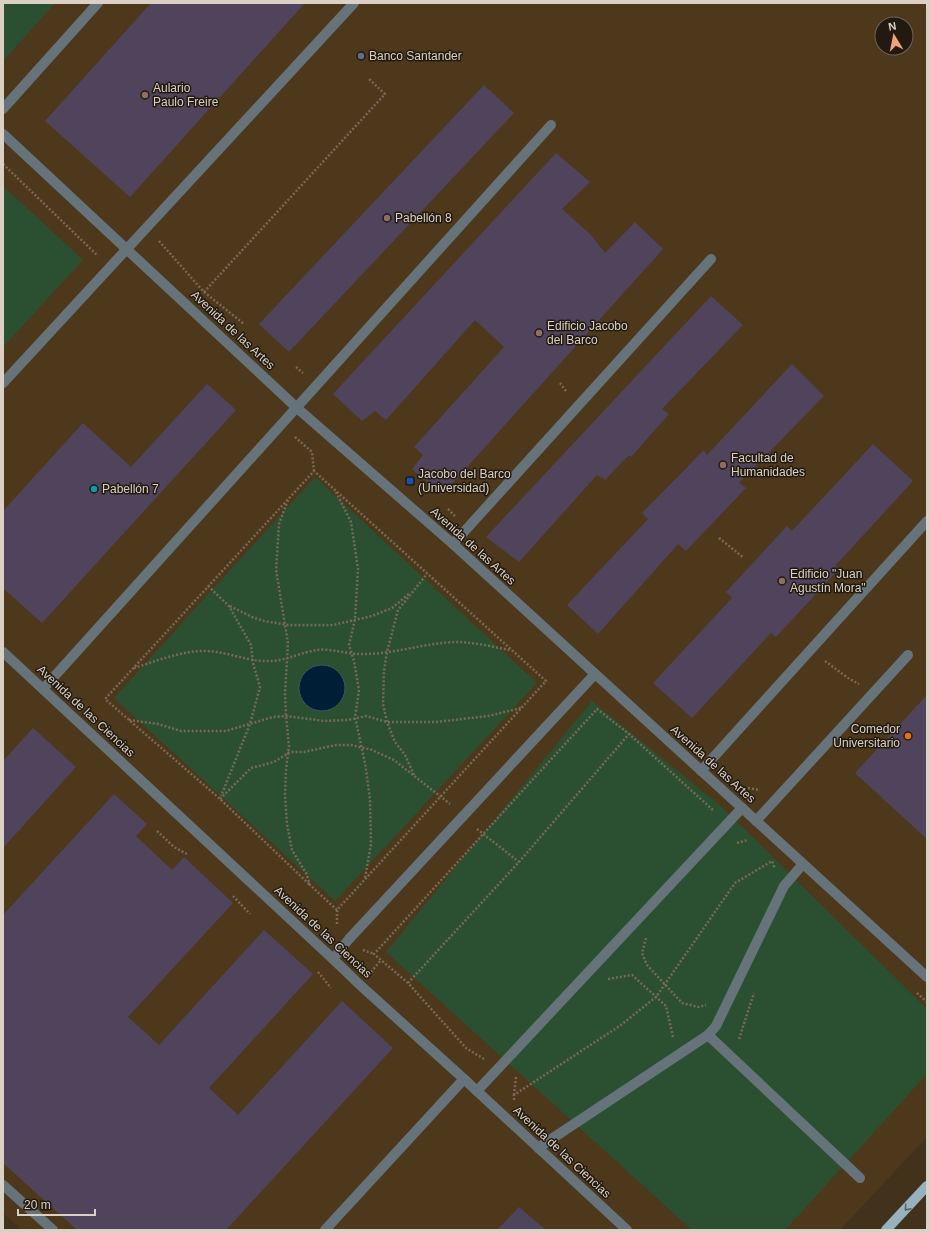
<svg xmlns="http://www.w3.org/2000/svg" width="930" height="1233" font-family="Helvetica,sans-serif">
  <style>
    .built { fill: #4d381c; fill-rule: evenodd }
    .green { fill: #2b5031 }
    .water { fill: #001e36; stroke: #425361 }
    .building { fill: #4f445c }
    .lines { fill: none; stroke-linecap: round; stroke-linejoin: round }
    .path { stroke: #786957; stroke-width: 2.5; stroke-dasharray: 2 2; stroke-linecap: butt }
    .minor { stroke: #66737a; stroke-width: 10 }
    .major { stroke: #97b1bf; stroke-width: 10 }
    .oneway { stroke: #5c6668 }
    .service-dot { fill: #5c6f8a; stroke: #221a11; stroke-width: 1.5 }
    .education-dot { fill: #8d6e63; stroke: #221a11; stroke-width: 1.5 }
    .transit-dot { fill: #1a4fb4; stroke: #221a11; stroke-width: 1.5 }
    .culture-dot { fill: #0f9aa8; stroke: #221a11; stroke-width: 1.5 }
    .food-dot { fill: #e8710a; stroke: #221a11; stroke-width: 1.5 }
    .labels { text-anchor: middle; stroke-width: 3; stroke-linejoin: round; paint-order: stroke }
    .poi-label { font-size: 12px; fill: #dbd0c4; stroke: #221a11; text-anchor: start }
    .street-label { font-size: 12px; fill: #dbd0c4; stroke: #221a11 }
  </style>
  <rect width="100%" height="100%" fill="#42311b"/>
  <path class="built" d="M3,3h924v1134l-87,93h-818l-19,-17zM882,24h24v24h-24z"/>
  <g class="green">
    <path d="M3,3h52l-52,58z"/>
    <path d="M3,186l80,74 -80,87z"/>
    <path d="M315,477l222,206 -202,218 -221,-203z"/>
    <path d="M592,701l131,107 204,201v65l-142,156h-93l-306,-278z"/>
  </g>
  <circle class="water" cx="322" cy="688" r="23"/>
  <g class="building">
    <path d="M151,3h154l-175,194 -85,-76z"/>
    <path d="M484,85l30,28 -225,239 -30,-28z"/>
    <path d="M556,153l34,29 -28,27 29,26 14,18 30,-31 28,27 -221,246 -30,-26 11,-14 -9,-8 90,-100 -29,-27 -89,100 -11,-9 -13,10 -29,-27z"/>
    <path d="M711,296l32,29 -81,84 7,5 -38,43 -2,-2 -24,25 -8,-5 -78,87 -33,-25z"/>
    <path d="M792,364l32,32 -85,87 7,5 -60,63 -8,-7 -80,90 -31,-29 81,-86 -6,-6 62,-63 3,5z"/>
    <path d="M207,384l29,26 -194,213 -39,-35v-77l80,-88 48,44z"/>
    <path d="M873,444l40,37 -78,85 4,3 -63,68 -5,-4 -79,85 -39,-35 79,-85 -6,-6 61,-66 5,5z"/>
    <path d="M927,695v144l-72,-66z"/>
    <path d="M33,728l43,39 -73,81v-87z"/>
    <path d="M114,794l33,30 -11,12 36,34 12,-13 49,46 -105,114 31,28 105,-115 49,44 -104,114 29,27 104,-114 51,47 -167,182h-149l-74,-67v-248z"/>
    <path d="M519,1207l27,23h-49z"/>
  </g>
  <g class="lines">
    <g class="path">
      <path d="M3,164l95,92"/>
      <path d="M159,241l45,51 40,32"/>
      <path d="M204,292l181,-198 -16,-15"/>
      <path d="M296,367l7,6"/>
      <path d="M560,383l6,8"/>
      <path d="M295,437l17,15 2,19"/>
      <path d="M336,492l15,30 7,47 -3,50 -6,26 5,16 5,29 -4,27 10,46 5,36 1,45 -6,34"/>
      <path d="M288,500l-9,24 -3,46 12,73 -3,50 1,23 3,30 -3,23 -1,26 2,29 5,26 14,23 4,12 27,25 209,-229 -232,-210 -209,228 115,100 90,86"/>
      <path d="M448,509l7,7"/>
      <path d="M719,538l25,20"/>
      <path d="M208,586l21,20 22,39 2,18 7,24 -10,37 -29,72"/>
      <path d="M230,606l22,11 12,4 24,4h45l39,-9 20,-8 18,-15"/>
      <path d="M825,661l23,17 11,6"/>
      <path d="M134,668c22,-7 50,-18 73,-17 22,1 41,11 63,10 15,0 32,-9 47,-11 14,-2 29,4 42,4 33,1 64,-11 97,-12 18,0 37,5 54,8"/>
      <path d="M129,720l29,4 23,7h45l47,-14 13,-1 38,5 24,-1 18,-4 21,6h49l52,-6 33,-8"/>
      <path d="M414,775l-9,-20 -10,-13 -8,-20 -4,-18 1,-33 3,-19 11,-42 29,-36"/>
      <path d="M748,788l12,2"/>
      <path d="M220,799l31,-31 23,-6 16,-10h14l32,-7h15l21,5 22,10 56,44"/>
      <path d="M477,829l42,33"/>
      <path d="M157,831l17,16 13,7"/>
      <path d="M737,843l11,-3"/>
      <path d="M233,896l17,18"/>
      <path d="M337,910v15"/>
      <path d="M646,938l-4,15 5,12 35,38 17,4 7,-2"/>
      <path d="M363,950l11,4"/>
      <path d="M318,972l13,16"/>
      <path d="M371,972l10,-12"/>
      <path d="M608,979l24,-4 34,31 7,31"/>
      <path d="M408,983l111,-121 110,-128"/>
      <path d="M917,993l10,9"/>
      <path d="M739,1039l15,-46"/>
      <path d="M484,1059l-18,-11 -58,-65 -34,-29 223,-245 32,25 85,77"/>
      <path d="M514,1095l2,-18"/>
      <path d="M514,1100v-5l107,-70 35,-28 79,-114 37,-22 3,8"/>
    </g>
    <g class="minor">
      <path d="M3,109l95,-106"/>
      <path d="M3,134l294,274 156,136 474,433"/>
      <path d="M3,383l351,-380"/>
      <path d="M453,544l258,-285"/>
      <path d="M3,652l330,307 27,26 104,94 163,151"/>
      <path d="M43,689l508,-564"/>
      <path d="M701,771l226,-250"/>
      <path d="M756,821l152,-166"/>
      <path d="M333,959l16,-20 246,-265"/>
      <path d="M708,1035l152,143"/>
      <path d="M477,1091l265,-283"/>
      <path d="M538,1148l170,-113 8,-9 68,-140 19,-22"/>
      <path d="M3,1185l50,45"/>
      <path d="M325,1230l139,-151"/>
    </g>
    <path class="major" d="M886,1230l41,-44"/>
  </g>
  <defs><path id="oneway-chevron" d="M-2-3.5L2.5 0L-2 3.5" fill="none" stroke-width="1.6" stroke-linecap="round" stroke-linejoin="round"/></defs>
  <use class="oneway" href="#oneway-chevron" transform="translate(907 1208) rotate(132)"/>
  <circle class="service-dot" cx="361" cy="56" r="4"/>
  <g class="education-dot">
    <circle cx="145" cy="95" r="4"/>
    <circle cx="387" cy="218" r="4"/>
    <circle cx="539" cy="333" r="4"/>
    <circle cx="723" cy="465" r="4"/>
    <circle cx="782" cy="581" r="4"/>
  </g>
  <rect class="transit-dot" x="406" y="477" width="8" height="8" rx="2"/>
  <circle class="culture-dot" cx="94" cy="489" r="4"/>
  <circle class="food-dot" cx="908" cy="736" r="4"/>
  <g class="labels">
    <g class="poi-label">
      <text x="369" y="60">Banco Santander</text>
      <text x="153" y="92">Aulario<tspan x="153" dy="14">Paulo Freire</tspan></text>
      <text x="395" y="222">Pabellón 8</text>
      <text x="547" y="330">Edificio Jacobo<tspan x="547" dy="14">del Barco</tspan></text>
      <text x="731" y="462">Facultad de<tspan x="731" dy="14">Humanidades</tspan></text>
      <text x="418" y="478">Jacobo del Barco<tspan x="418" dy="14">(Universidad)</tspan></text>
      <text x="102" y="493">Pabellón 7</text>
      <text x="790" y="578">Edificio "Juan<tspan x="790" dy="14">Agustín Mora"</tspan></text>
      <text x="900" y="733" text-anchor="end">Comedor<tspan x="900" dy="14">Universitario</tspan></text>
    </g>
    <g class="street-label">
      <text transform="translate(233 330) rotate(43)" y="4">Avenida de las Artes</text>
      <text transform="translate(473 546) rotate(42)" y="4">Avenida de las Artes</text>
      <text transform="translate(86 711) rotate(43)" y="4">Avenida de las Ciencias</text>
      <text transform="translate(713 764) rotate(42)" y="4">Avenida de las Artes</text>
      <text transform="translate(323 932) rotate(43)" y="4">Avenida de las Ciencias</text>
      <text transform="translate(562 1152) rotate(43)" y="4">Avenida de las Ciencias</text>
    </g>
  </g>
  <rect width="930" height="1233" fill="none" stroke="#dbd0c4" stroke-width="8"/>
  <g transform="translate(894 36) rotate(350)"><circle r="19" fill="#221a11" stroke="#6c6359"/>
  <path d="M0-3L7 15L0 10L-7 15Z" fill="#f0a27a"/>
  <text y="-6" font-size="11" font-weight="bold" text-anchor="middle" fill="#dbd0c4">N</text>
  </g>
  <path d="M18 1209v6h77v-6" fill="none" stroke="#dbd0c4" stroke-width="2"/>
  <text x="24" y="1209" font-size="12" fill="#dbd0c4" stroke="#221a11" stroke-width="3" paint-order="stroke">20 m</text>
</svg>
